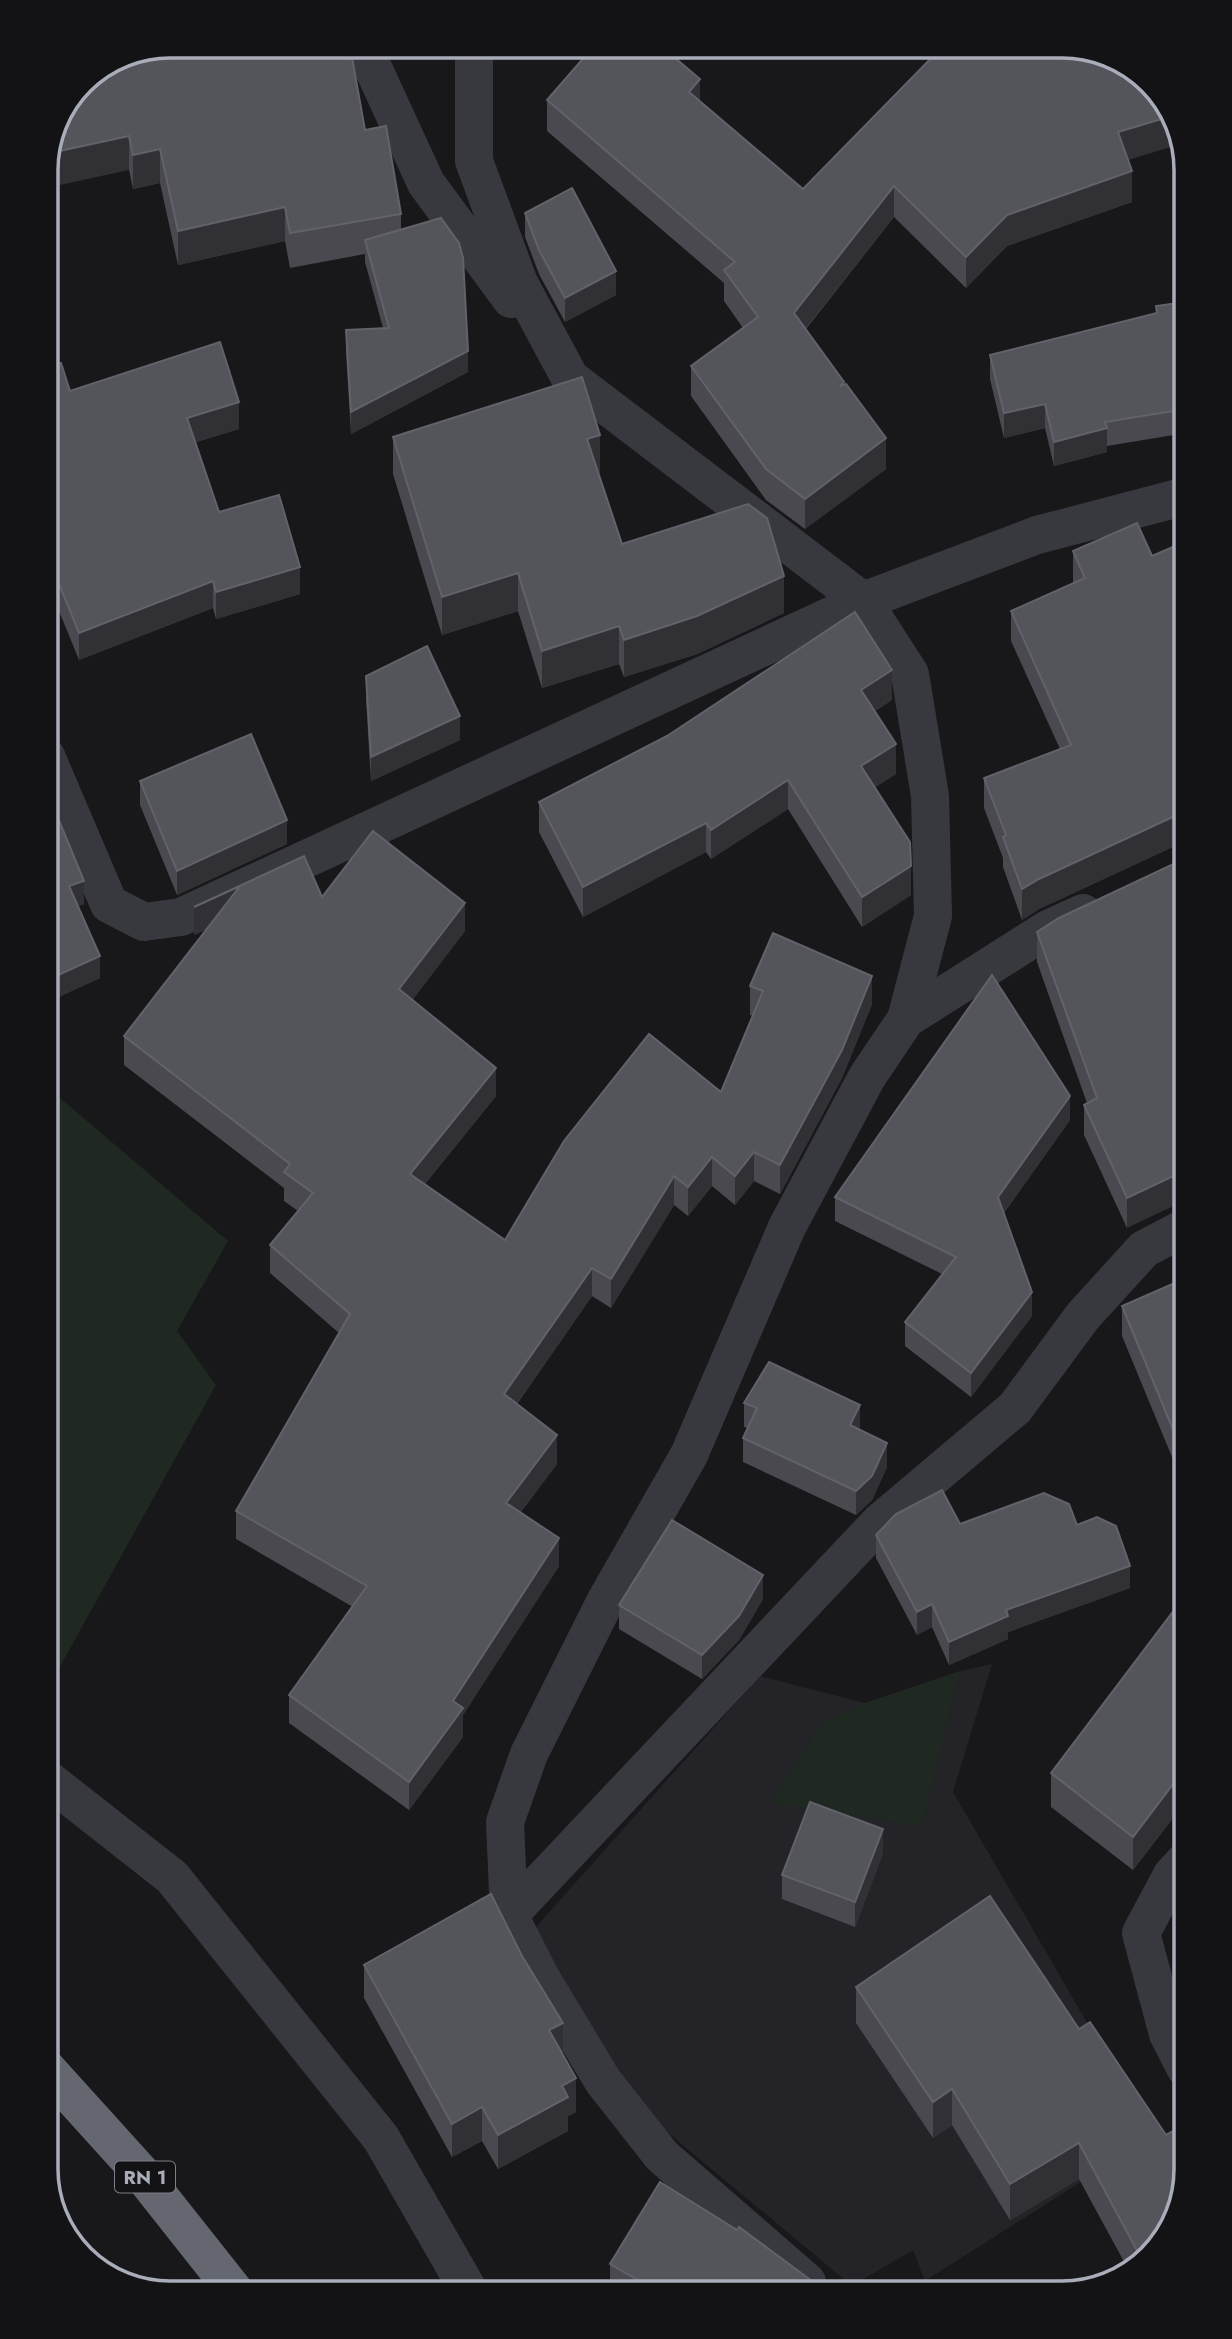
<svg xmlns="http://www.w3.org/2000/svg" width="1232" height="2339" font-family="Jost,sans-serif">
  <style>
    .built { fill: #242327 }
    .green { fill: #1f2821 }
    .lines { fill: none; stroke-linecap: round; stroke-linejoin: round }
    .street { stroke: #38393f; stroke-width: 38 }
    .highway { stroke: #646670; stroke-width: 38 }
    .wall { fill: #49494f }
    .shaded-wall { fill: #313135 }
    .building { fill: #54545b; stroke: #61626a; stroke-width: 2 }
    .labels { text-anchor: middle; stroke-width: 5; stroke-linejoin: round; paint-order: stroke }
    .shield { fill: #131215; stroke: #7c7e88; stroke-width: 2 }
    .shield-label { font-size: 19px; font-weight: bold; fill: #a9adba }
    .rim { fill: none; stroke: #a9adba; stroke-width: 3.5 }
  </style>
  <rect width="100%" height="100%" fill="#18171a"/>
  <path class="built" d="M992,1664l-39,128 200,344 -228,145 -12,-31 -61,36 -227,-189 -91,-168 226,-253 105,27 95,-32z"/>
  <g class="green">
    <path d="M46,1086l182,155 -51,90 39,54 -170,307z"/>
    <path d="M960,1671l-38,155 -152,-23 53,-81 42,-19z"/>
  </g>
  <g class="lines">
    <g class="street">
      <path d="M363,46l63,137 85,116"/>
      <path d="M474,46v115l45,122 51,95 293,223 47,73 20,122 3,120 -27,103 -39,58 -80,150 -98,228 -84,147 -76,152 -24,68 4,93 32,63 62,103 59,75 145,126"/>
      <path d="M46,756l63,148 35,18 37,-5 682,-316 174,-66 149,-39"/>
      <path d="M906,1019l142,-90 35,-16"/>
      <path d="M46,1778l126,99 209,261 89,155"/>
      <path d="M509,1915l371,-393 135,-114 68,-92 61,-67 42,-22"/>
      <path d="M1186,2069l-18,-35 -27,-101 31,-58 14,-15"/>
    </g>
    <path class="highway" d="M46,2068l95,105 95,120"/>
  </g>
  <g class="wall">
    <path d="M532,46h129l39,55 103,88 137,-140 -1,-3h132l57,114 4,42 -125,44 -41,42 -72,-71 -88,112 38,56 42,84 -81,60 -39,-29 -75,-104v-30l52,-38 -19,-27v-18l-177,-152v-31l46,-54 -61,6z"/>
    <path d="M82,82l283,48 36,84v16l67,142 -117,62 -5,-82v-22l37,-2 -18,-66v-8l-75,14 -5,-27 -107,24 -18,-82 -27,6 -4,-19z"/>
    <path d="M525,213l91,82 -51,27 -26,-48 -14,-37z"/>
    <path d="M1186,302v131l-79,13v6l-53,14 -9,-38 -41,10 -14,-59v-24l166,-42v-7z"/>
    <path d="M46,368l24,23 169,38 -43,13 23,70 81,82 -84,25 -3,-11 -134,52 -33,-81z"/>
    <path d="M393,437l207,35 -2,1 24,71 162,69 -87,41 -73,23 -5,-13 -77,24 -24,-77 -76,24 -49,-161z"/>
    <path d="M1073,551l79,5 27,-2 7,-3v292l-9,2 -138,64 -17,11 -19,-53v-9l-19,-50v-30l76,-29 -49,-108v-30l62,-28z"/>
    <path d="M366,676l94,64 -89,41 -5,-81z"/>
    <path d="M892,700l-17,11 21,63 -21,13 36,108 -49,32 -74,-118 -77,50 -5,-7 -123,65 -44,-85v-30z"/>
    <path d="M140,781l147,63 -110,51 -37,-90z"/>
    <path d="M46,789l38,115 -6,2 22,72 -48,22 -6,-14z"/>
    <path d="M1186,858l-59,370 -43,-93v-30l3,-2 -50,-141v-30z"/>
    <path d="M322,897l143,34 -53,69 84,96 -71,88 80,56 216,-148 32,-76 -3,-1v-29l122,18 -30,74 -62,116 -26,-13 -19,24 -23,-19 -24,30 -14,-11 -63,103 -19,-12 -75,108 40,60 -37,49 39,53 -96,149v22l-54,73 -120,-87v-28l64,-88 -117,-68v-28l103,-178 -69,-60v-28l28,-34 -14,-10v-13l-160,-123v-29l83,-107 -13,6v-28z"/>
    <path d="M1070,1120l-66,93 28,103 -61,81 -66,-51v-24l37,-48 -107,-53v-24z"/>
    <path d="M1186,1278v213l-64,-155v-30z"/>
    <path d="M744,1403l116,27 27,37 -15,33 -16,15 -113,-53v-24l4,-10 -3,-1z"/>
    <path d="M960,1524l117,1 53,63 -122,44v7l-59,26 -17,-38 -15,8 -41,-77v-23z"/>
    <path d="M763,1599l-24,41 -37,39 -83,-50v-24z"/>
    <path d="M1186,1617v184l-53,69 -82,-63v-34z"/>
    <path d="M883,1853l-28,74 -73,-28v-24z"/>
    <path d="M990,1896l176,342 -38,31 -49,-90 -69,41 -58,-95 -19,13 -77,-115v-36z"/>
    <path d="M364,1965l199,90 13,57 -8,4v15l-70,38 -16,-28 -30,16 -88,-159z"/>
    <path d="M610,2264l218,29h-218z"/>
  </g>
  <g class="shaded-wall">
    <path d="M700,79v31l-11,-18z"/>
    <path d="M1172,116l5,6 4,22 -63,19v-31z"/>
    <path d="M129,136v34l-83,18v-26l4,-9z"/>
    <path d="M160,149v34l-27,6v-34z"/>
    <path d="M1132,171v31l-125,44 -41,42v-31l41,-42z"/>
    <path d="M894,186v31l-100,126v-30z"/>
    <path d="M285,207v34l-107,24v-34z"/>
    <path d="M616,271v24l-51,27v-24z"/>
    <path d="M468,351v21l-117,62v-22z"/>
    <path d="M239,402v27l-52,16v-27z"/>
    <path d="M1045,404v24l-41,10v-25z"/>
    <path d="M1107,428v24l-53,14v-24z"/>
    <path d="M600,435v37l-13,5v-38z"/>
    <path d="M886,438v31l-81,60v-30z"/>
    <path d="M300,567v27l-84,25v-27z"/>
    <path d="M518,573v38l-76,24v-38z"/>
    <path d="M784,576v37l-87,41 -73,23v-37z"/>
    <path d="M213,581v27l-134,52v-27z"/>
    <path d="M619,626v38l-77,24v-37z"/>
    <path d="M892,670v30l-31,19v-29z"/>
    <path d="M460,716v24l-89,41v-24z"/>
    <path d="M896,744v30l-35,22v-30z"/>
    <path d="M788,780v29l-77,50v-29z"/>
    <path d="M1177,815v30l-138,64 -17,11v-31l17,-10z"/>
    <path d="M287,820v24l-110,51v-24z"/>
    <path d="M706,823v29l-123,65v-30z"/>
    <path d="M911,866v29l-49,32v-30z"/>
    <path d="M84,881v23l-15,5v-23z"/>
    <path d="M240,886v29l-46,20v-28z"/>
    <path d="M465,903v28l-66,87v-29z"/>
    <path d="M100,956v22l-48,22v-22z"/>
    <path d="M872,976v28l-30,74 -62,116v-29z"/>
    <path d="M496,1068v28l-86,106v-28z"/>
    <path d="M1070,1096v24l-72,101v-24z"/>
    <path d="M754,1152v29l-19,24v-29z"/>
    <path d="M712,1157v29l-24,30v-29z"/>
    <path d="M1186,1170v30l-59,28v-30z"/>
    <path d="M674,1176v29l-63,103v-29z"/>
    <path d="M592,1268v28l-88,126v-28z"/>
    <path d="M1032,1292v24l-61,81v-24z"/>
    <path d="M860,1405v24l-10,20v-24z"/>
    <path d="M557,1435v29l-51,68v-29z"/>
    <path d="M887,1443v24l-15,33 -16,15v-24z"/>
    <path d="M559,1538v28l-96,149v22l-54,73v-28l44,-81z"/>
    <path d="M1130,1566v22l-122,44v7l-59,26v-23l57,-32z"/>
    <path d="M763,1575v24l-24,41 -37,39v-24z"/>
    <path d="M932,1604v23l-15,8v-23z"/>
    <path d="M1186,1767v34l-53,69v-33z"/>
    <path d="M883,1829v24l-28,74v-25z"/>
    <path d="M563,2023v33l-14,-26z"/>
    <path d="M576,2078v34l-8,4v15l-70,38v-34l64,-49z"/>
    <path d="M952,2089v36l-19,13v-36z"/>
    <path d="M482,2107v34l-30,16v-33z"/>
    <path d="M1079,2143v36l-69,41v-36z"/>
  </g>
  <g class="building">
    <path d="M169,46h181l15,84 21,-4 15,88 -111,19 -5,-26 -107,24 -18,-82 -27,6 -4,-19 -79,17 32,-71 40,-27z"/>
    <path d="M594,46h67l39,33 -11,13 114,97 140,-143h128l61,21 40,49 -54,16 14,39 -125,44 -41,42 -72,-71 -100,127 50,69 -4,4 6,-2 40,54 -81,61 -39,-30 -75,-103 67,-49 -34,-47 11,-8 -188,-162z"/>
    <path d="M572,188l44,83 -51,27 -26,-48 -14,-37z"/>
    <path d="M441,218l18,25 4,15 5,93 -117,61 -5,-82 43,-2 -24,-88z"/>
    <path d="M1186,302v107l-81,13 2,6 -53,14 -9,-38 -41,9 -14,-58 167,-42 -1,-7z"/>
    <path d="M220,342l19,60 -52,16 32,94 60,-17 21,72 -84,25 -3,-11 -134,52 -33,-81v-184l15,-5 9,28z"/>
    <path d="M582,377l18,58 -13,4 35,105 126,-40 19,14 17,58 -87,40 -73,24 -5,-14 -77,25 -24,-78 -76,24 -49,-160z"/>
    <path d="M1137,523l15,33 23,-10 4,8 7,-3v262l-9,2 -138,64 -17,10 -19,-52 3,-2 -22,-57 87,-33 -60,-134 74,-33 -12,-27z"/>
    <path d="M855,612l37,58 -31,20 35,54 -35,22 49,76 1,24 -49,31 -74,-117 -77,50 -5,-7 -123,64 -44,-85 128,-66z"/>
    <path d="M427,646l33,70 -89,41 -5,-81z"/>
    <path d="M251,734l36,86 -110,51 -37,-90z"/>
    <path d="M46,789l38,92 -15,5 31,70 -48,22 -6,-15z"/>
    <path d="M373,831l92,72 -66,86 97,79 -86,106 95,66 59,-99 85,-107 72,58 42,-101 -13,-5 23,-53 99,43 -30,74 -62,115 -26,-13 -19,24 -23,-19 -24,30 -14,-11 -63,103 -19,-11 -88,126 53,41 -51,68 53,35 -106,163 10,7 -54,74 -120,-87 78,-109 -131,-75 114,-197 -80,-69 43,-52 -29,-21 6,-8 -166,-128 116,-150 -46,21 110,-51 18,41z"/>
    <path d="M1186,858v312l-59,28 -43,-93 13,-7 -60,-166 22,-14z"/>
    <path d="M992,975l78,121 -72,101 34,95 -61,81 -66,-51 51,-65 -121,-60z"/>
    <path d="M1186,1278v183l-64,-155z"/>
    <path d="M769,1362l91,43 -10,20 37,18 -15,33 -16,15 -113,-53 14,-30 -13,-5z"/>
    <path d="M942,1490l18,34 84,-31 25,11 8,21 20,-8 19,9 14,40 -124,44 2,6 -59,26 -17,-38 -15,8 -41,-77 20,-21z"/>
    <path d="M672,1520l91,55 -24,41 -37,39 -83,-50z"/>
    <path d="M1175,1609l11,8v150l-53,70 -82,-64z"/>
    <path d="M810,1802l73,27 -28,73 -73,-27z"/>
    <path d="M491,1894l31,62 41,67 -14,7 27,48 -14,8 6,11 -70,38 -16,-28 -30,17 -88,-159z"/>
    <path d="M990,1896l89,133 11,-7 76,113 20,-11v46l-20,68 -25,20 -62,-115 -69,41 -58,-95 -19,13 -77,-115z"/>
    <path d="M660,2182l77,48 2,-3 89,66h-176l3,-3 -45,-26z"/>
  </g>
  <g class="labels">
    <rect class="shield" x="115" y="2161.5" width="60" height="31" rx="5"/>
    <g class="shield-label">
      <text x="145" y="2184">RN 1</text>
    </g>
  </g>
  <path d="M0 0H1232V2339H0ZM170 58H1062A112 112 0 0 1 1174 170V2169A112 112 0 0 1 1062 2281H170A112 112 0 0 1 58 2169V170A112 112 0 0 1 170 58Z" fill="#131215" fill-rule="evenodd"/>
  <path class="rim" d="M170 58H1062A112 112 0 0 1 1174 170V2169A112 112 0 0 1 1062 2281H170A112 112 0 0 1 58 2169V170A112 112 0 0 1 170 58Z"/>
</svg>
